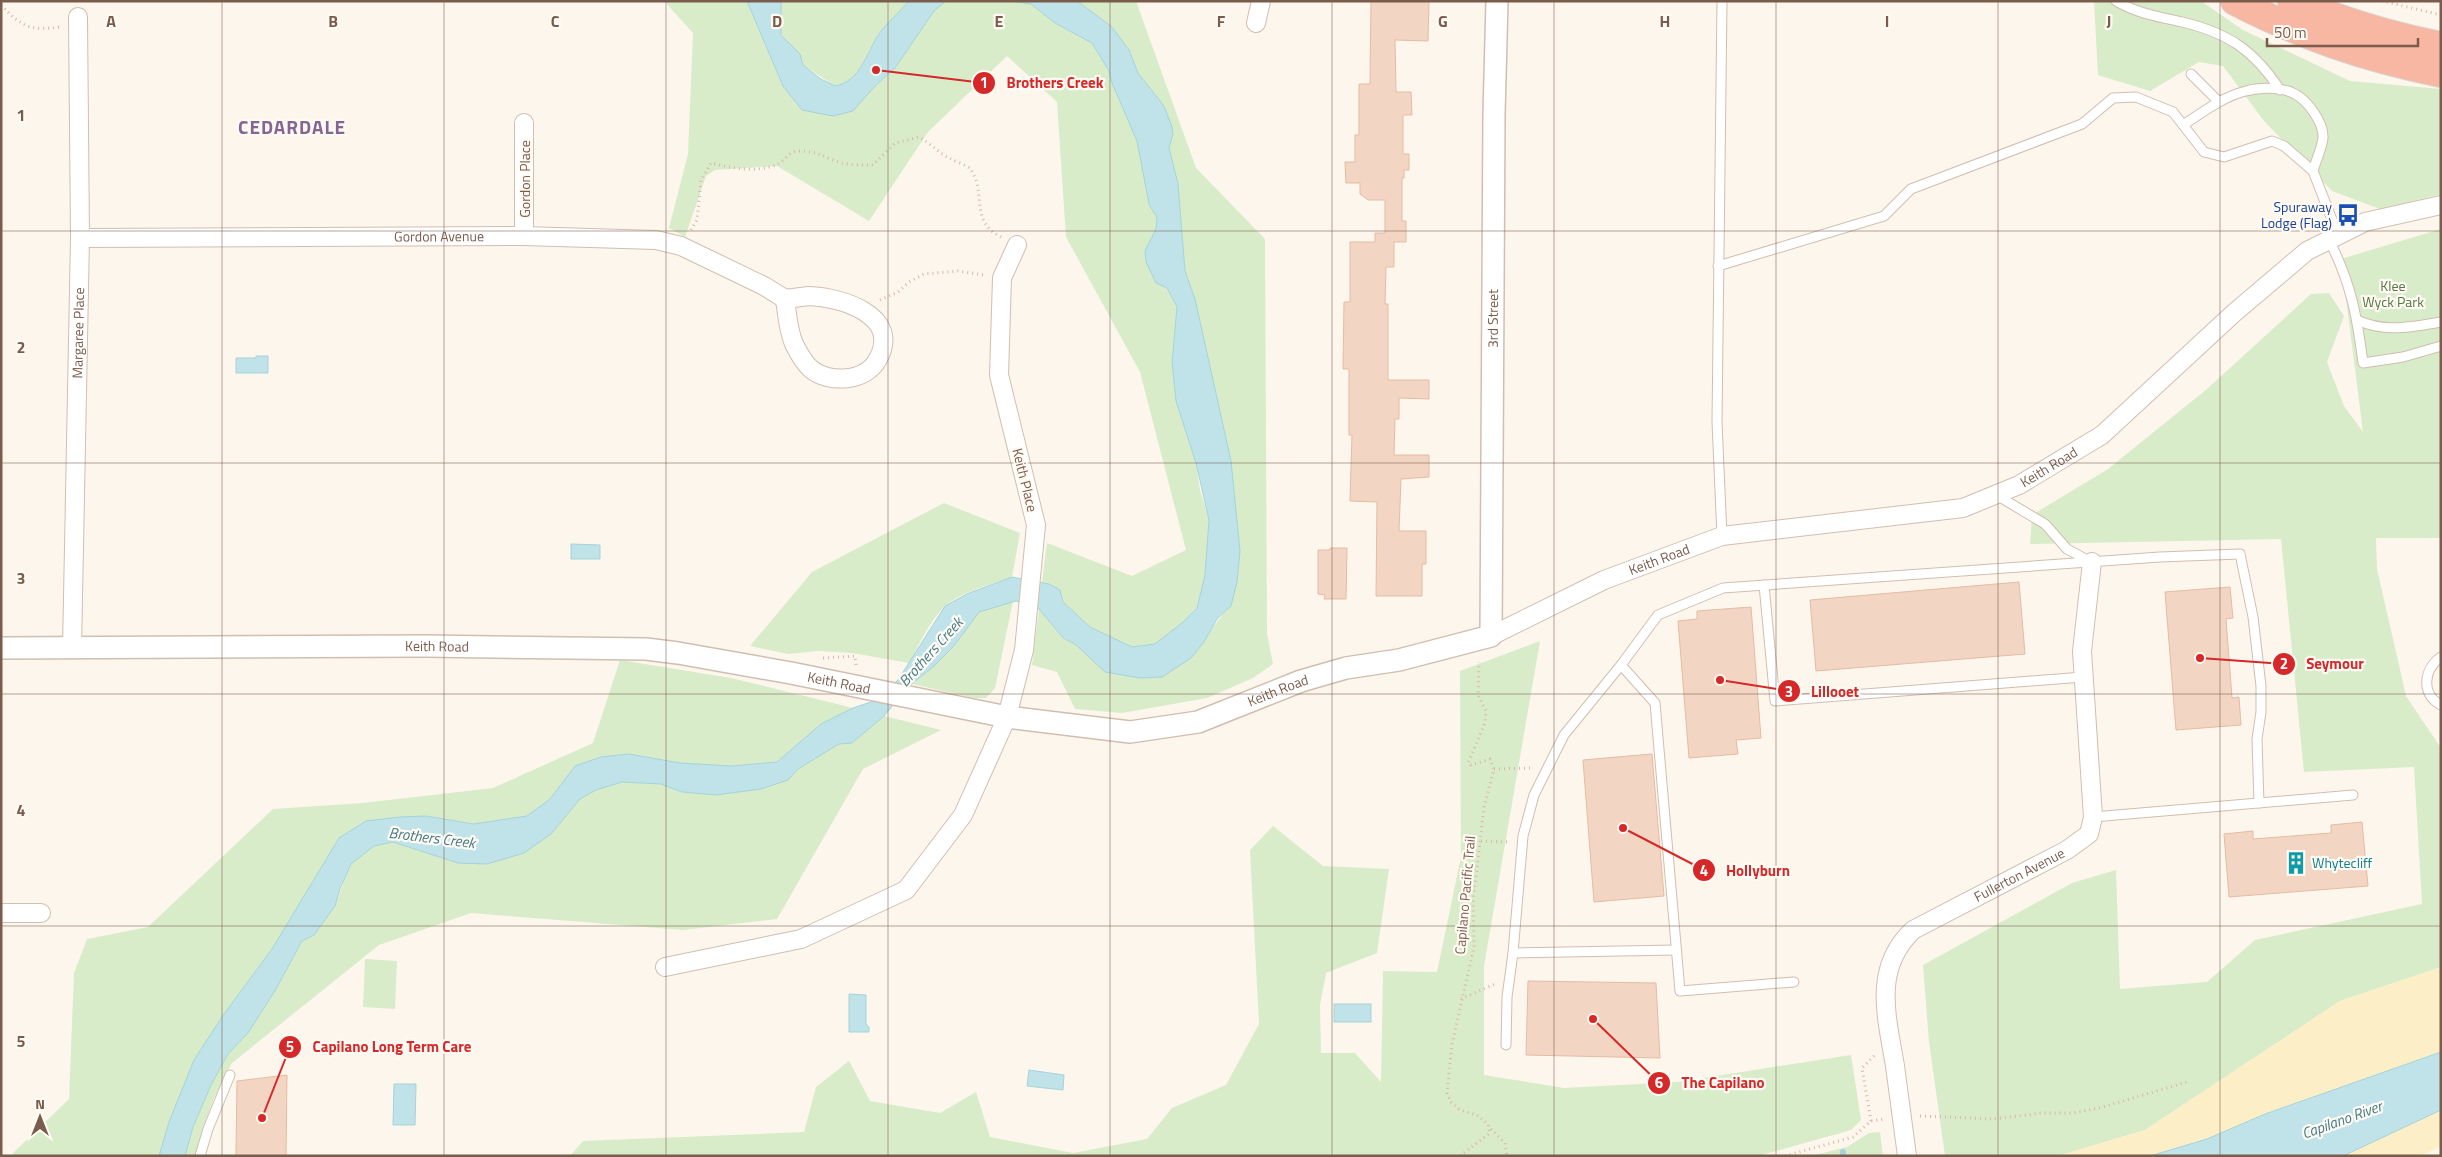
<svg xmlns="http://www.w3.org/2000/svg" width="2442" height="1157" font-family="'Titillium Web',sans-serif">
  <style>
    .green { fill: #d8ecc9 }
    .sand { fill: #fcefc7 }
    .water { fill: #bfe3e8; stroke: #a5d3da }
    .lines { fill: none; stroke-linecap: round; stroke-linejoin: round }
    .stream { stroke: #a5d3da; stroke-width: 6 }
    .building { fill: #f3d5c3; stroke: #e6bba3 }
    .service-casing { stroke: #d1beb0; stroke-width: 11 }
    .minor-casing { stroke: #d1beb0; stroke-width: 20 }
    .tertiary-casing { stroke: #d1beb0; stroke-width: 24 }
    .motorway-casing { stroke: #dad1cd; stroke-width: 30 }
    .path { stroke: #d9b8a5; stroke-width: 3; stroke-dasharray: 1 4; stroke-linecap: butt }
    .service { stroke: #fff; stroke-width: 9 }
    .minor { stroke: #fff; stroke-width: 18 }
    .tertiary { stroke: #fff; stroke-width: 21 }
    .motorway { stroke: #f7b7a3; stroke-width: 28 }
    .minor-bridge-casing { stroke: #d1beb0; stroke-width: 20; stroke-linecap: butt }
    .minor-bridge { stroke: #fff; stroke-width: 18 }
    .grid { fill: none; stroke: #7a5c4d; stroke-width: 1; stroke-opacity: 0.55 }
    .labels { text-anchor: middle; stroke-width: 4.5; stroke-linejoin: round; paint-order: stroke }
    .street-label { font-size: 14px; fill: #7a5c4d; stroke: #fffaf3 }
    .transit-label { font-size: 14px; fill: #164399; stroke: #fffaf3; text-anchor: end }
    .park-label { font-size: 14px; fill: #537a41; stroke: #fffaf3 }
    .culture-label { font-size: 14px; fill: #0d838f; stroke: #fffaf3; text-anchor: start }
    .water-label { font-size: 15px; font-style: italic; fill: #437c86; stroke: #fffaf3 }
    .district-label { font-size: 19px; font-weight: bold; letter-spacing: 1px; fill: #846695; stroke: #fffaf3 }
    .grid-label { font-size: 16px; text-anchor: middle; font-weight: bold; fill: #7a5c4d; stroke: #fffaf3; stroke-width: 4.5; stroke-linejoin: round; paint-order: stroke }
    .leader { fill: none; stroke: #d62828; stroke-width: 2 }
    .callout-dot { fill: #d62828; stroke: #fffaf3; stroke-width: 2 }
    .mark-label { font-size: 15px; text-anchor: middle; font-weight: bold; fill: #fff }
    .callout-label { font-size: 15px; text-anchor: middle; font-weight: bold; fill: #d62828; stroke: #fffaf3; stroke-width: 4.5; stroke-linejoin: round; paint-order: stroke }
  </style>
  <rect width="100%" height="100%" fill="#fdf6ec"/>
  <g class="green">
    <path d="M664,1h83l36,85 19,24 73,-24 20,-18 39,-57 12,-10h65l20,3 24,19 37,20 17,28 3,12 25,58 12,63 8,14 -1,11 -11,22 32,56 -5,55 4,39 20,62 4,27 9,30 -4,55 -8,32 -14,15 -28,22 -23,3 -42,-20 -27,-25 -3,-12 -18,-8 5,-39 85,33 54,-26 -46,-178 -74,-135 -9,-135 -50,-46 -79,76 -59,89 -92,-55 -62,4 -9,6 -21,61 -16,-9 19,-74 5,-121z"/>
    <path d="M781,1h128c-10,12 -22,23 -31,35 -14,20 -16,44 -43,50l-32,-21 -3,-11 -19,-20z"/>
    <path d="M1077,1h59l60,167 69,71 2,395 6,30 -20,14 -46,20 -85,15 -47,-4 -18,-37 -25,-7 7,-56 23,29 13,6 30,28 86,-14c15,-18 24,-37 40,-52v-145l-36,-162 -10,-28 -7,-87 -9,-36 4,-14 -9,-28 -26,-33 -9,-23 -17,-23z"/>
    <path d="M2094,1h107l42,29 107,51 91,8v105l-61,15 -48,-18 -68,-70 -41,-55 -24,-4 -49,29 -52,-16z"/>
    <path d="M2441,229v309h-65l1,31 29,127 35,52v219l-101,34 -195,129 -87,26h-113l-16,-114 -6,-77 149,-82 44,-13 4,119 87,-7 48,-42 167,-36 -8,-137 -110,5 -23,-233 -251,5 2,-29 76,-46 99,-80 104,-95 18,-1 15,23 -17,46 17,44 19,26 -22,-173z"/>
    <path d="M944,503l76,30 -8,44c-19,7 -54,16 -68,30 -15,15 -25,38 -35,56l-57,-10 -34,-2 -30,3 -38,-8 62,-74z"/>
    <path d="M1013,601l-18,87 -9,10h-12l-62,-14 21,-17 21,-20 25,-36z"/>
    <path d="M1540,641l-56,325v109l80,13 113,-6 174,-27 10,65 -10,10 -93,26h-1188l13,-15 221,-9 12,-45 33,-26 21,40 70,12 36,-21 14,45 83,16 74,-14 25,-31 54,-23 33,-61 -9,-174 23,-24 50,40 66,3 -12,84 -51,20 -6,32 1,48h34l26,29 2,-111 54,1 24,-115 -1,-186z"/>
    <path d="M620,660l111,18 122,30 -32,16 -44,38 -46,4 -51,-3 -51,-9 -28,3 -26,9 -25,33 -23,17 -54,8 -47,-8 -60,5 -142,193 -55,108 -10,34h-147l1,-3 56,-54 5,-126 13,-34 61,-12 125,-118 90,-6 130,-15 100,-45z"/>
    <path d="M884,716l57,14 -78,39 -86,150 -94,11 -212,-17 -92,32 -147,118 -18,35 -12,32 -4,26h-13l8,-29 18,-42 17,-31 20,-21 28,-44 26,-48 12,-6 21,-29 16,-43 23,-17 19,-4 65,21 93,-29 29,-35 16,-9 26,-8 39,2 21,8 33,3 46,-6 27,-9 10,-11 41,-25 13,-1z"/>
    <path d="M365,959l32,2 -2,48 -32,-2z"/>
    <path d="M1880,1132l3,24h-72l36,-9 22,-14z"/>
  </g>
  <path class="sand" d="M2441,967v179l-20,10h-363l87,-26 195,-129z"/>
  <g class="water">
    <path d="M747,1h34v34l19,19 3,11 18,14 14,7c25,-5 30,-29 42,-49 8,-13 22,-24 32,-36h37l-12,10 -39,57 -20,18 -22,25 -20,5 -31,-6 -19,-24z"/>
    <path d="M1011,1h66l35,26 17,23 9,23 26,33 8,21 1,7 -4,14 9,36 7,87 10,28 36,162 9,90 -3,31 -6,24 -14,13 -13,23 -13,16 -29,19 -22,1 -35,-6 -30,-28 -12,-6 -24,-29 -23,-8 -37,11 -25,34 -21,21 -24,19 -25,30 -32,27 -13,1 -41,25 -10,11 -27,9 -45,6 -34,-3 -21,-8 -39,-2 -26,8 -16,9 -29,35 -27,19 -37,11 -29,-1 -65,-21 -19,4 -23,18 -11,25 -5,17 -21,29 -12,6 -26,48 -28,44 -20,21 -17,31 -18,42 -8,29h-26l10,-34 25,-62 30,-46 48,-65 67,-111 27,-17 34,-4 26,-1 47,8 54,-8 23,-17 25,-33 26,-9 28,-3 51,9 51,3 46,-4 44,-38 32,-16 24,-8 21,-20 47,-74 22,-12 45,-17 37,7 11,6 3,12 27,25 42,20 23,-3 28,-22 14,-14 8,-33 4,-55 -13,-57 -20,-62 -4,-39 5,-55 -10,-19 -11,-5 -10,-21 -1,-11 11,-22 1,-11 -8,-14 -12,-63 -25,-58 -3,-12 -17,-28 -37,-20 -24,-19z"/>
    <path d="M256,356h12v17h-32v-15h20z"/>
    <path d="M571,544l29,1v14h-29z"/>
    <path d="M849,994l17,1v29l3,3v5h-20z"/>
    <rect x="1334" y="1004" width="37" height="18"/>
    <path d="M2441,1052v58l-98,46h-193l57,-17 58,-25z"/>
    <path d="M1029,1070l35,5 -1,15 -36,-4z"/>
    <path d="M394,1084h22l-1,41h-22z"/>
  </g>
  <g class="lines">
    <path class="stream" d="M1843,1152v4"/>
  </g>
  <g class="building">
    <path d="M1371,1h58l-1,40 -33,-1 1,52h15l1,23h-9v39h6v16h-5v8h-2v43h4v21h-12v25h-8l-1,37h3v76h41v19l-30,-1v21h-4l-1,36h35v22l-28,2 -2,52h27v33h-4v32h-46l1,-94 -27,-1 2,-66h-3v-66h-6l1,-67h6v-60h25v-9h10v-33h-17l-8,-6v-11h-14l-1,-21h10v-27h4v-51h11z"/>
    <path d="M1330,548h17l-1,51h-22l1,-4 -7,-1v-44h12z"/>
    <path d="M2019,582l6,72 -209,17 -6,-71z"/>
    <path d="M2230,587l3,31 -7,1 6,79 7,-1 2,28 -65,5 -11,-138z"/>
    <path d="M1751,607l10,131 -25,2 2,14 -49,4 -11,-137 19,-2v-8z"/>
    <path d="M1652,754l12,142 -70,6 -11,-142z"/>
    <path d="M2362,822l6,64 -139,11 -5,-63 29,-3v8l78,-6v-8z"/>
    <path d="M1528,981l128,2 4,75 -134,-3z"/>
    <path d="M287,1075l-1,81h-50l1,-75z"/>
  </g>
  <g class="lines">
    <defs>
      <g id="service">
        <path d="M1722,1l-5,421 5,114"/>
        <path d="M2116,1c20,12 43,16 66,21 46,11 72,28 98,68"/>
        <path d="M2191,74l27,27"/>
        <path d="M2183,125c20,-13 39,-28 63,-34 14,-4 36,-4 49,3 13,7 29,29 28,44 -1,10 -7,22 -10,33"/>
        <path d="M2329,240c22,43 28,76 34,123l40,-6 38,-11"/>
        <path d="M1718,266l166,-50 27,-27 171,-65 31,-26 23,-1 37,15 31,40 20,5 48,-16 12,5 29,25 25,64"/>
        <path d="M2357,320c28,13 54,7 84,2"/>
        <path d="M1998,496l47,28 22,25 24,13"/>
        <path d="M1764,585l11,116 308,-24"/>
        <path d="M2441,657c-17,12 -21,37 0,48"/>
        <path d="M1621,665l34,38 25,288 114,-9"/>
        <path d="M2093,817l260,-22"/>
        <path d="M1676,950l-163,3 10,-117 11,-41 30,-60 57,-70 37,-50 65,-27 437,-31 80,-3 13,63 8,69v26l-4,27 2,64"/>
        <path d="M1506,1045l1,-48 6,-44"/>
        <path d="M200,1156l8,-27 22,-54"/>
      </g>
      <g id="minor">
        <path d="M1256,23l5,-22"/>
        <path d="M524,123v113"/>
        <path id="s1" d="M80,238l444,-2 132,4 25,6 83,40 21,13"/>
        <path d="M809,296c31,1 93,19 69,63 -12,23 -49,25 -67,10 -7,-6 -13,-17 -17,-25 -6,-14 -7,-31 -9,-45z"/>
        <path id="s2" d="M1491,636l113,-56 118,-44 241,-28 56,-23 83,-50 132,-122 73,-62 58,-29 76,-17"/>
        <path id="s3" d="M72,649l8,-411 -2,-221"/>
        <path d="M1,913h40"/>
        <path d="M665,967l136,-28 105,-49 57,-75 44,-98 17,-67 12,-125 -37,-150 3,-97 15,-33"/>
        <path id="s4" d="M1895,1066c-8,-49 -23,-97 18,-136l154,-80 22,-16 4,-17 -11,-166 10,-89"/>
      </g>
      <g id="tertiary">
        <path id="s5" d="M1,648l424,-2 221,3 32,4 113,20 216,44 123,15 68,-10 103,-41 45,-13 53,-8 92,-24 3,-522 3,-113"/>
      </g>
      <g id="motorway">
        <path d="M2235,1c70,36 129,56 206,72"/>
        <path d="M2292,1c49,20 97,35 149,45"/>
      </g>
    </defs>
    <use href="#service" class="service-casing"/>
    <use href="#minor" class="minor-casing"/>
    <use href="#tertiary" class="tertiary-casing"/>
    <use href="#motorway" class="motorway-casing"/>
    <g class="path">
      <path d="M2382,1l59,14"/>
      <path d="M1,5c21,22 29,26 59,22"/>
      <path d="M691,230l6,-10 4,-40 10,-17c21,5 44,10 65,2 8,-3 13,-14 22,-14 21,0 26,7 44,12 10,2 21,2 31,2l22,-22 24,-6c11,6 21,17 32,22 5,3 17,6 20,11 16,24 -2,51 30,67"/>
      <path d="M880,300l18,-8 11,-10 15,-8 34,-3 26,4"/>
      <path d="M823,658l32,-2 1,9"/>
      <path d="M1494,769l37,-1"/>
      <path d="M1481,841l29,1"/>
      <path d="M1461,999l34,-15"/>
      <path d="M1920,1116l73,3 50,-6h30l26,-5 88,-26"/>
      <path d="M1871,1121l-9,-53 13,-13"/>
      <path d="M1491,1129l14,14 2,13"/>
      <path d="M1460,1156l30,-23 -2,-9 -11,-9 -17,-5 -9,-8 -4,-9 5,-49 22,-97 -1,-45 11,-95 10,-38 -4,-10 -19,6 -3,-2 17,-40 1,-12 -8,-16 1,-33"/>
      <path d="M1785,1156l68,-19 18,-16 13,-2"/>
    </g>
    <use href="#service" class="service"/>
    <use href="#minor" class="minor"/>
    <use href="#tertiary" class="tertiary"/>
    <use href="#motorway" class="motorway"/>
    <defs>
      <path id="minor-bridge" d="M1895,1066l12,90"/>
    </defs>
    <use href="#minor-bridge" class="minor-bridge-casing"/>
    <use href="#minor-bridge" class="minor-bridge"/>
  </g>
  <path class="grid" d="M222,1v1155M444,1v1155M666,1v1155M888,1v1155M1110,1v1155M1332,1v1155M1554,1v1155M1776,1v1155M1998,1v1155M2220,1v1155M1,231h2440M1,463h2440M1,694h2440M1,926h2440"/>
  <defs>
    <symbol id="bus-bare" viewBox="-9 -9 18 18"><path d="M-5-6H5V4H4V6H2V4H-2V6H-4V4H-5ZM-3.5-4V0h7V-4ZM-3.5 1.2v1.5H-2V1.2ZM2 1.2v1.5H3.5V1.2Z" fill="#1a4fb4" stroke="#fffaf3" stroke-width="2.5" paint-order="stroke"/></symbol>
    <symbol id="building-bare" viewBox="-9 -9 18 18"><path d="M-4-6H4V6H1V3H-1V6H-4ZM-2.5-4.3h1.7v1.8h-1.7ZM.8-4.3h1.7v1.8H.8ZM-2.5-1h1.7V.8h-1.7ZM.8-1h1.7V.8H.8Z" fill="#0f9aa8" stroke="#fffaf3" stroke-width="2.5" paint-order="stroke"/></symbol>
  </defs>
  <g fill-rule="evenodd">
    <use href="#bus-bare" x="2332" y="199" width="32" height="32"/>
    <use href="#building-bare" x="2280" y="847" width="32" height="32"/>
  </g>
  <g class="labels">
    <g class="street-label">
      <text transform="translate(525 179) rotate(-90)" y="5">Gordon Place</text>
      <text dy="5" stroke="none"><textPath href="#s1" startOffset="359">Gordon Avenue</textPath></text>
      <text dy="5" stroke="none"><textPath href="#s5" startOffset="1829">3rd Street</textPath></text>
      <text dy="5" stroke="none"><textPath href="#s3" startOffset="316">Margaree Place</textPath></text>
      <text dy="5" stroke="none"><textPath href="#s2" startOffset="590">Keith Road</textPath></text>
      <text transform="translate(1025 480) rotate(76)" y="5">Keith Place</text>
      <text dy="5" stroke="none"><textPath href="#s2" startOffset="185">Keith Road</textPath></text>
      <text dy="5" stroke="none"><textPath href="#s5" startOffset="436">Keith Road</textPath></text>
      <text dy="5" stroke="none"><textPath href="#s5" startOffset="841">Keith Road</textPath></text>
      <text dy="5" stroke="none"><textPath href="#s5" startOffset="1291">Keith Road</textPath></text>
      <text dy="5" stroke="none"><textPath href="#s4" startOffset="264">Fullerton Avenue</textPath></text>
      <text transform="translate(1465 895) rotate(-85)" y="5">Capilano Pacific Trail</text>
    </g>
    <g class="transit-label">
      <text x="2332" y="212">Spuraway<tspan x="2332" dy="16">Lodge (Flag)</tspan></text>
    </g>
    <g class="park-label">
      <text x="2393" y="291">Klee<tspan x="2393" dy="16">Wyck Park</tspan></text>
    </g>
    <g class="culture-label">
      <text x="2312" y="868">Whytecliff</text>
    </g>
    <g class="water-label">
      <text transform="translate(931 652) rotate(-48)" y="5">Brothers Creek</text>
      <text transform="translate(432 838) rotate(7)" y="5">Brothers Creek</text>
      <text transform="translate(2342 1120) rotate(-20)" y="5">Capilano River</text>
    </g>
    <g class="district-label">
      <text x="292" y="134">CEDARDALE</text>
    </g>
  </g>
  <g class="grid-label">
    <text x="111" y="27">A</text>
    <text x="333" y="27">B</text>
    <text x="555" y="27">C</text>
    <text x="777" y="27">D</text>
    <text x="999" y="27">E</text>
    <text x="1221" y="27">F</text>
    <text x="1443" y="27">G</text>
    <text x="1665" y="27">H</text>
    <text x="1887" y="27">I</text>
    <text x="2109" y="27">J</text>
    <text x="21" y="121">1</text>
    <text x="21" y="353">2</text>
    <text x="21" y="584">3</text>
    <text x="21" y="816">4</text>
    <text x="21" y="1047">5</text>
  </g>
  <path class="leader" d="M876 70L984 83M2200 658L2284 664M1720 680L1789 691M1623 828L1704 870M262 1118L290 1047M1593 1019L1659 1083"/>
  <g class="callout-dot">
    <circle cx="876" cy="70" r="5"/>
    <circle cx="2200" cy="658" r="5"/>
    <circle cx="1720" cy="680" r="5"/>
    <circle cx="1623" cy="828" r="5"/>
    <circle cx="262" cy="1118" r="5"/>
    <circle cx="1593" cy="1019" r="5"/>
    <circle cx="984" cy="83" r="12"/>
    <circle cx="2284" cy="664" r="12"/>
    <circle cx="1789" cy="691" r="12"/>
    <circle cx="1704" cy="870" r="12"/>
    <circle cx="290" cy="1047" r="12"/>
    <circle cx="1659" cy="1083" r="12"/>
  </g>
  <g class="mark-label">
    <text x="984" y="88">1</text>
    <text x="2284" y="669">2</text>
    <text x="1789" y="697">3</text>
    <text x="1704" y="876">4</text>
    <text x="290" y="1052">5</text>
    <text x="1659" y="1088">6</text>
  </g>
  <g class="callout-label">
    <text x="1055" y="88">Brothers Creek</text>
    <text x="2335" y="669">Seymour</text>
    <text x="1835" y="697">Lillooet</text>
    <text x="1758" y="876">Hollyburn</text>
    <text x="392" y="1052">Capilano Long Term Care</text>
    <text x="1723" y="1088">The Capilano</text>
  </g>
  <rect width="2442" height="1157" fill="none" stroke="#7a5c4d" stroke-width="5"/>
  <g transform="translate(40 1117)" stroke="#fffaf3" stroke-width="4" paint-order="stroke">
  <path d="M0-4L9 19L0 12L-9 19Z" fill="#7a5c4d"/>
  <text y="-8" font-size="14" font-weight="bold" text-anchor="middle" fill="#7a5c4d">N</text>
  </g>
  <path d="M2267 38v8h151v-8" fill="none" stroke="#7a5c4d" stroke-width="2.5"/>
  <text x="2274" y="38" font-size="15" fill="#7a5c4d" stroke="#fffaf3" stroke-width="4" paint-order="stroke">50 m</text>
</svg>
